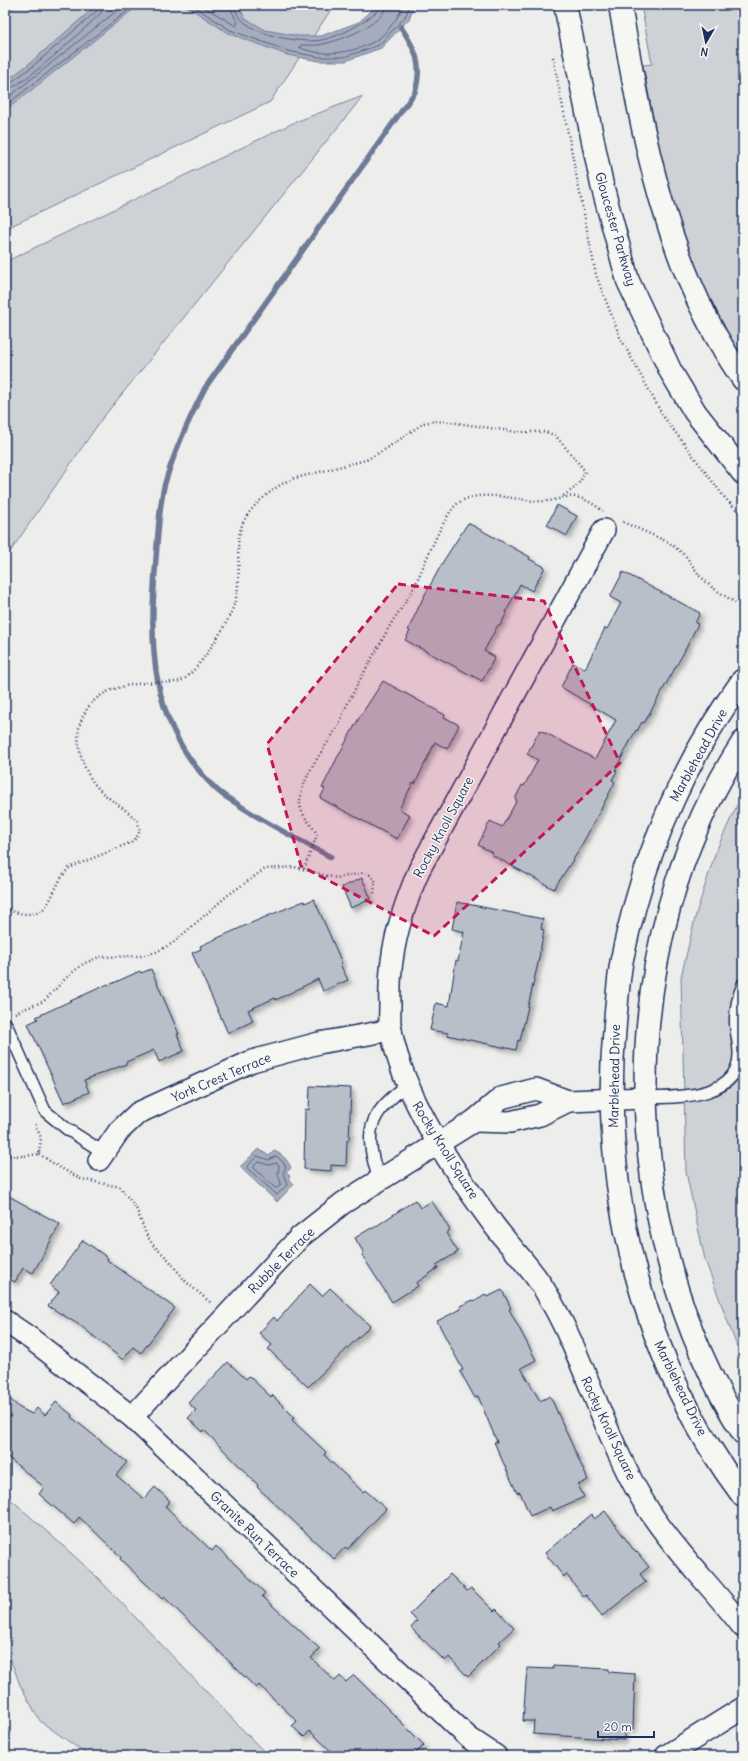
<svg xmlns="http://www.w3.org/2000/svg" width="748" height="1761" font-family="Delius,sans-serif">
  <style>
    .green { fill: #ced2d7; stroke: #74809a }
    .water { fill: #a5acbc; stroke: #6e7a96 }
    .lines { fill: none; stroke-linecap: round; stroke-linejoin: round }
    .shore { stroke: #526184; stroke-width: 1 }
    .stream { stroke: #6e7a96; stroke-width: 5.5 }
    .building { fill: #b9bfc8; stroke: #1b2f5e; filter: url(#shadow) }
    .lane-casing { stroke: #1b2f5e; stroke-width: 14 }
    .street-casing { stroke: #1b2f5e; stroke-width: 24 }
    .secondary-casing { stroke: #1b2f5e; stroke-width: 25 }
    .path { stroke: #1b2f5e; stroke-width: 2.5; stroke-dasharray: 1 3; stroke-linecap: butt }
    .lane { stroke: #f6f6f2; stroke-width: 11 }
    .street { stroke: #f6f6f2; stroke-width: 21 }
    .secondary { stroke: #f6f6f2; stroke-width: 22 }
    .marked { fill: #c2185b; fill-opacity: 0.2; stroke: #c2185b; stroke-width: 3; stroke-dasharray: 8 5; stroke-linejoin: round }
    .labels { text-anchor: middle; stroke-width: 3; stroke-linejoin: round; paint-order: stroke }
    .street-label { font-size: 13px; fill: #1b2f5e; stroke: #f6f6f2 }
  </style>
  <defs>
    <filter id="shadow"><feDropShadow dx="3.5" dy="3.5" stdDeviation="2" flood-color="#0004"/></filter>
  </defs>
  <rect width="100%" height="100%" fill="#edeeec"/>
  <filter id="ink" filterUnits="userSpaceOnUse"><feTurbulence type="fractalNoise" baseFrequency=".025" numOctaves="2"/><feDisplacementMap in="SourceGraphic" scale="8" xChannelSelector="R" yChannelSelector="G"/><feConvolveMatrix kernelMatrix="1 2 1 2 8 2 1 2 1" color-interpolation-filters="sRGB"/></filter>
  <g filter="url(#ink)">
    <g class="green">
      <path d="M18,5h316l-64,97 -265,127v-216z"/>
      <path d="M641,5h102v354c-31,-51 -57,-105 -73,-163 -11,-43 -18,-87 -27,-131l9,-1z"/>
      <path d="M363,96l-262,324 -96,139v-297l288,-139z"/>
      <path d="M743,792v571l-38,-103 -19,-88 -5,-195 15,-63 20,-63z"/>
      <path d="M5,1494l87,78 176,184h-179l-49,-35 -20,-36 -10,-27 -5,-6z"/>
    </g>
    <g class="water">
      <path d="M97,5h47l-13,6 -126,100v-29l25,-19z"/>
      <path d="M185,5h53l7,13 20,12 33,6h23l38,-14 19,-17h36l-5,14 -28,29 -36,13h-26l-32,-6 -59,-22z"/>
      <path d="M258,1149l11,7 5,-5c8,3 14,9 17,17l-5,5 4,3 -2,3 6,5 -17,18 -37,-35z"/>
    </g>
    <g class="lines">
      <g class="shore">
        <path d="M192,5l38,25 58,21 31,6h25l35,-12 26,-28 5,-12"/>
        <path d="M201,5l35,21 2,-2 -9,-19"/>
        <path d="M234,5c3,29 64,39 88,35 17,-4 36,-13 49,-24 4,-3 9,-6 9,-11"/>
        <path d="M386,5c-1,19 -47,36 -63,39 -7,2 -15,1 -22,1l-2,2c23,11 55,6 76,-6 10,-5 25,-26 29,-36"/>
        <path d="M5,85l4,-1 24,-18 65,-56 1,-5"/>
        <path d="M5,90c16,-1 81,-63 96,-77l3,-8"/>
        <path d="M5,100l119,-95"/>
        <path d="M5,106l130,-101"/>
        <path d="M257,1156l12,4 7,-4 6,5 4,6 -3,6 4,12 -10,10 -30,-27z"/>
        <path d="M259,1162l10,3 7,-2 3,2 -1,9 3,10 -4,4h-2l-21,-20v-2z"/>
      </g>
      <path class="stream" d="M331,857c-32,-17 -65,-33 -95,-54 -7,-4 -14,-8 -20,-14 -68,-65 -67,-144 -60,-231 2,-22 3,-54 9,-75 10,-34 24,-64 40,-95l210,-296c8,-27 1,-42 -14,-65"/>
    </g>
    <g class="building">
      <path d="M557,505l20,11 -10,20 -20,-11z"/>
      <path d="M468,523l62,34 -1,2 16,8 -13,24 -12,-7 -14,28h1l-7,14 -2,-1 -14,26 11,6 -13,24 -77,-41 5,-9 -2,-1 14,-30 22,-40z"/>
      <path d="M623,572l77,41 -5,10 3,1 -15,30 -39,69 -2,-1 -5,9 -1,-1 -21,40 2,1 -5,9 3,2 -15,29 -22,41 -24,37 -62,-34 1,-2 -15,-8 12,-24 12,6 15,-27 -2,-1 7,-14 2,1 14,-26 -11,-6 13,-24 55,29 21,-39 -55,-33 12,-24 12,6 20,-41 2,1 14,-26 -11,-6z"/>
      <path d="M383,681l62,34 -1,2 15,8 -12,24 -12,-7 -20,42 -2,-1 -14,26 11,6 -13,24 -77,-41 5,-9 -3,-1 15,-30 22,-40z"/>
      <path d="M362,878l9,21 -20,9 -9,-21z"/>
      <path d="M314,899l28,64 -2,1 8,16 -25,11 -5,-12 -42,21 -1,-2 -27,12 5,11 -25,12 -36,-80 9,-4 -1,-3 51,-23 53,-22 1,2z"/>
      <path d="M457,902l86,17 -2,10 3,1 -6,33 -18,78 -2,-1 -2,10 -69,-15 1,-2 -18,-3 6,-27 13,3 7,-46 2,1 6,-29 -12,-3z"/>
      <path d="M151,969l28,65h-2l7,17 -25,11 -5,-12 -28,12v2l-42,16 5,12 -25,11 -36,-79 10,-5 -2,-2 30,-14 42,-19 1,1 31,-14 1,2z"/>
      <path d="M310,1086l41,2 -2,52h-2l-1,26 -15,-1v6l-27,-2 1,-60 4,1z"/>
      <path d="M5,1194l55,30 -27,49 -10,-5 -8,14 -10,-5z"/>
      <path d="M415,1200l5,8 12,-7 18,29 -4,3 12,19 -22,13 2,3 -22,15 2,3 -26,16 -30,-47 2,-2 -9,-15 16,-10 1,1z"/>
      <path d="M83,1240l25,18 -1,2 68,48 -34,45 -8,-6 -10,13 -42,-34 -33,-20 11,-14 -9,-7z"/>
      <path d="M310,1284l12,12 8,-8 40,38 -62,61 -40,-38 4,-4 -13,-12 15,-16 3,4z"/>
      <path d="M502,1290l9,18 -2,1 27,51 -15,8 19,33 10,-5 38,84 -10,5 6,12 -32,14 -2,-4 -20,9 -10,-24 -3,1 -23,-51h3l-19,-46 -3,2 -15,-27 3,-1 -26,-49 24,-12 -1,-3 13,-6 1,1 11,-7 2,3z"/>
      <path d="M228,1362l18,17 3,-3 22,21 1,-2 22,22 -2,3 34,32 -2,3 39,37 2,-2 21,19 -38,40 -3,-2 -11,12 -77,-72 1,-2 -54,-55 -1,2 -15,-14 8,-8 -8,-7z"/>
      <path d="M5,1395l15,13 12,6 5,-6 8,7 11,-13 16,13 -1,2 56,45 -11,13 28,24 11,-12 15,14 -5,5 47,45 4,-5 49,47 -3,3 58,53 -9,9 24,23 5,-5 6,6 8,-7 70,70 -11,11h-77l-26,-25 -6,6 -12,-11 5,-5 -38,-36 -3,3 -92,-91 -2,2 -42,-40 1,-2 -30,-29 -12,-11 -5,7 -35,-30 5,-7 -39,-32z"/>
      <path d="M605,1511l31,42 1,-1 12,15 -9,7 6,8 -44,34 -16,-21 -2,2 -18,-23 -2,3 -19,-24 47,-39 2,5z"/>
      <path d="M450,1574l17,17 4,-3 23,23 2,-2 18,19 -15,14 2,2 -33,33 -19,-20 -4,4 -34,-33 6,-7 -7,-7z"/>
      <path d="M553,1666l56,3v3l26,2 -2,55 -9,-1v12l-91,-6 1,-13h-11l4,-53 26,1z"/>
    </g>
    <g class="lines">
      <defs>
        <g id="lane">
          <path d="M6,1024l39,87 22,18 36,23"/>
          <path d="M645,1098c31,-1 95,1 94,-45 0,-8 -2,-16 -3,-24 -2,-16 1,-30 7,-45"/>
          <path d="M379,1180c-15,-48 -13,-63 28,-95"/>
        </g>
        <g id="street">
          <path d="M604,530l-185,340c-19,46 -31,84 -29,134 0,9 -1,18 1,26 12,67 62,140 102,194 16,22 37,42 51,65 42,69 62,156 106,223 26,40 64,77 93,115"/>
          <path d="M474,1121l36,1 30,-7 28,-14"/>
          <path d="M99,1160l20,-29 19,-18 114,-52 67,-18 72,-13"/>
          <path d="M5,1321l25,17 102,79 337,321 27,18"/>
          <path d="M132,1417l168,-180 43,-34 131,-82 27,-23 35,-9 32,12 77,-3"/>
          <path d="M666,1756l77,-48"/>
        </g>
        <g id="secondary">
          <path d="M565,5l37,180 26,96 43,91 24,40 48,61"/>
          <path d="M620,5c22,129 46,265 123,374"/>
          <path d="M743,680c-61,83 -100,178 -121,279 -4,21 -5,44 -7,65 -16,165 28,339 128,472"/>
          <path d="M743,742c-132,203 -128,486 0,691"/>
        </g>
      </defs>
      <use href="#lane" class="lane-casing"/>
      <use href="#street" class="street-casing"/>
      <use href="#secondary" class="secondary-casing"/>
      <g class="path">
        <path d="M553,57l43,218 24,62 43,79 62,82 18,18"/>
        <path d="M623,522l45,20 17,13 15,21 13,12 30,20"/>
        <path d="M304,869l13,-34c-5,-12 -18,-20 -17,-34 3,-26 22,-49 35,-70 5,-7 7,-15 10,-22 13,-27 28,-52 42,-78 8,-16 21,-30 28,-46 8,-17 29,-71 42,-81 23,-18 63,-1 89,-3 11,0 19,-6 30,-4 10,2 19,8 27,14"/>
        <path d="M5,909c51,18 40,-16 64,-41l63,-26c8,-7 9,-12 5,-21 -11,-13 -26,-19 -37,-31 -16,-15 -27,-48 -19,-69 12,-34 47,-37 78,-39 6,0 15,1 21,-1 10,-3 26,-26 32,-35 12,-18 25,-40 26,-61 3,-38 -9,-57 24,-86 9,-8 18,-15 30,-20l74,-19 18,-10 40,-27 10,-2 16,1 67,10h28l10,3 30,36c-4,13 -13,19 -23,26"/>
        <path d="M15,1013l29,-12 24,-25 15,-12 16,-7 42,-1 15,-4 17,-9 55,-48 37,-26 29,-2 42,11 27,-5 7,2 5,6 -1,15"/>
        <path d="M39,1154l20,13 22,12 39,8 16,21 10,26 7,11 16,15 17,22 25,21"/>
        <path d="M5,1155l18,1 16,-2 2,-16 -6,-15"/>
      </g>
      <use href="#lane" class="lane"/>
      <use href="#street" class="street"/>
      <use href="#secondary" class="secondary"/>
    </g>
  </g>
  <path class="marked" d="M398,584l146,17 76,162 -186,173 -133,-70 -34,-122z"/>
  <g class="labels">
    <g class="street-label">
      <text transform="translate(616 229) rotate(74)" y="5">Gloucester Parkway</text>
      <text transform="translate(698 755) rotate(-61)" y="5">Marblehead Drive</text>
      <text transform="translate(443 827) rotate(-62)" y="5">Rocky Knoll Square</text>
      <text transform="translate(614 1076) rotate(-89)" y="5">Marblehead Drive</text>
      <text transform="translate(221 1077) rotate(-23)" y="5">York Crest Terrace</text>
      <text transform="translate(446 1150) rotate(58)" y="5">Rocky Knoll Square</text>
      <text transform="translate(281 1260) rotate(-45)" y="5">Rubble Terrace</text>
      <text transform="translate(681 1388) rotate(64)" y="5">Marblehead Drive</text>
      <text transform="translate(609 1428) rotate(65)" y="5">Rocky Knoll Square</text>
      <text transform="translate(255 1534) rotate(44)" y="5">Granite Run Terrace</text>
    </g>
  </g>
  <rect width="748" height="1761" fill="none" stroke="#f6f6f2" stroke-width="20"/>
  <rect x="10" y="10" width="728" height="1741" fill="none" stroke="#1b2f5e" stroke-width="1.5" filter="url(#ink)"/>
  <g transform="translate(706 42) rotate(189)" stroke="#f6f6f2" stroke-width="3" paint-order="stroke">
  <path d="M0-3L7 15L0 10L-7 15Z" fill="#1b2f5e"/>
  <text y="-6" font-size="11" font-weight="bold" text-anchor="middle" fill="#1b2f5e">N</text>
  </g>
  <path d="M598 1731v6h56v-6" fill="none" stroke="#1b2f5e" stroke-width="2"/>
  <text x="604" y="1731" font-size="12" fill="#1b2f5e" stroke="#f6f6f2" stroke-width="3" paint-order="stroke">20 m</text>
</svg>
